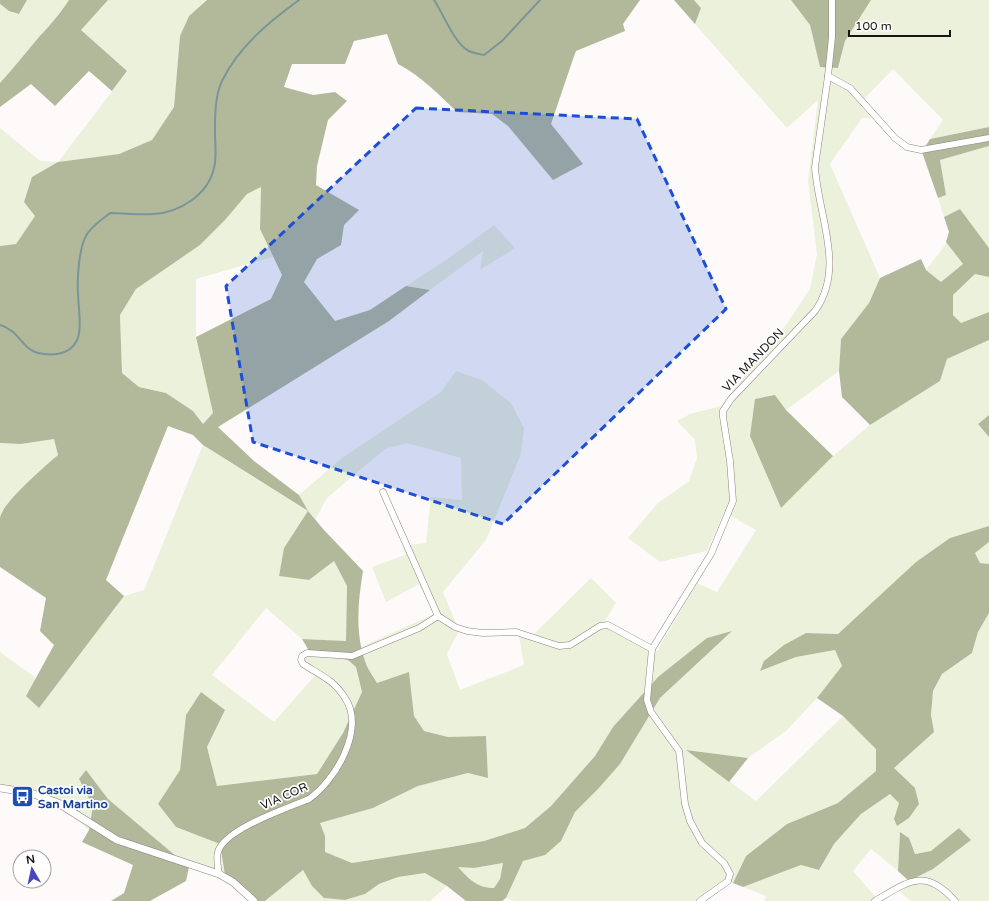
<svg xmlns="http://www.w3.org/2000/svg" width="989" height="901" font-family="'Varela Round',sans-serif">
  <style>
    .green { fill: #ecf1db }
    .forest { fill: #b2b99a; fill-rule: evenodd }
    .lines { fill: none; stroke-linecap: round; stroke-linejoin: round }
    .stream { stroke: #7a959a; stroke-width: 2 }
    .minor-casing { stroke: #8b827f; stroke-width: 7 }
    .tertiary-casing { stroke: #8b827f; stroke-width: 8 }
    .minor { stroke: #fff; stroke-width: 6 }
    .tertiary { stroke: #fff; stroke-width: 7 }
    .marked { fill: #1d4ed8; fill-opacity: 0.2; stroke: #1d4ed8; stroke-width: 3; stroke-dasharray: 8 5; stroke-linejoin: round }
    .labels { text-anchor: middle; stroke-width: 3.5; stroke-linejoin: round; paint-order: stroke }
    .street-label { font-size: 12px; fill: #181514; stroke: #fff }
    .transit-label { font-size: 12px; font-weight: bold; fill: #164399; stroke: #fff; text-anchor: start }
  </style>
  <rect width="100%" height="100%" fill="#fefaf9"/>
  <g class="green">
    <path d="M27,0h42c-9,14 -19,25 -30,37 -13,15 -25,31 -39,46v-79l9,7 10,3z"/>
    <path d="M103,0h104l-18,16 -9,20 -6,71 -22,33 -33,14 -61,8 -23,54 -19,29 -16,1v-118l40,33 18,1 69,-90 -46,-42z"/>
    <path d="M694,0h97l19,25 10,42h19l6,-26 26,-41h118v127l-59,12 13,-19 -50,-51 -34,35 12,14h-9l-32,46 50,114 -11,25 -28,36 -2,32 -53,39 -11,-15 -11,72 17,41 52,-52 37,-31 70,-44 7,-22 42,-19v75l-11,9 11,13v89l-39,12 -34,24 -78,72 -32,-1 -42,28 -3,10 35,-14 39,-7 8,16 -26,32 -31,33 -38,27 -61,-8 69,51 87,-85 34,33 -1,22 -38,32 -51,21 -41,32 -13,27 -4,-1 -25,17 3,2h-194l-7,-3 17,-37 22,-7 16,-13 14,-29 23,-23 62,-91 71,-66 -118,95 -18,29 -44,50 -26,22 -41,13 -33,6 -99,16 -28,-11 1,-16 -5,-13 53,-15 45,-22 50,-13 20,5 -2,-42 -38,1 -24,-6 -10,-14 -5,-45 -32,11 -12,-20 -4,-16 73,-33 -15,-30 -33,18 -14,-35 33,-12 -2,-9 23,-3 5,-46 31,3 -1,-42 -54,-15 -22,6 -58,49 -12,22 -7,-8 -24,36 -5,28 30,4 25,-19 13,25 -1,55 -44,-2 -36,-31 -54,67 62,47 44,-50 -17,-12 10,-6 37,6 8,7 6,25 -19,41 -26,41 -100,12 -10,-39 18,-37 -39,5 -6,55 -22,34 18,23 44,17 5,31 -18,-9 -18,1 -81,-68 -22,-29 -7,9 14,27 -4,24 -21,-18 -39,-15 -29,-6v-139l36,26 -10,18 13,12 85,-112 20,-6 59,-145 104,66 -8,-16 43,-37 99,-66 15,-21 26,9 29,23 13,25 -3,26 -35,86 -43,52 16,39 -12,23 13,36 64,-25 -6,-35 16,4 57,-56 25,25 -11,18 52,30 40,-68 20,9 39,-62 -32,-18 -17,39 -47,11 -32,-24 30,-35 31,-22 8,-23 -2,-18 -18,-19 13,-7 31,-8 67,-84 22,-33 7,-35 -9,-73 10,-81 -31,28 -92,-104 6,-16z"/>
    <path d="M989,146v102l-29,-39 -16,8 -6,-19 8,-4 -6,-34z"/>
    <path d="M261,187l-1,42 13,28 -77,22v58l17,76 -10,11 -10,-13 -27,-18 -27,-6 -17,-14 -2,-58 16,-26 64,-44 25,-25 22,-27z"/>
    <path d="M494,225l21,23 -35,22 3,-19 -53,39 -24,-4 43,-28z"/>
    <path d="M946,242l17,22 -22,18 -15,-12 17,-22z"/>
    <path d="M975,274l14,3v35l-28,11 -8,-8v-20z"/>
    <path d="M54,439l4,16c-21,19 -43,37 -58,61v-73l21,1z"/>
    <path d="M989,542v22l-9,-1 -5,-10z"/>
    <path d="M989,613v288h-78l-12,-10 10,-10 24,-12 37,-29 -11,-12 -28,23 -17,3 -5,-16 -9,-6 -2,39 -27,-22 -18,22 26,30h-115l2,-5 -23,-9 58,-22 18,5 15,-26 27,-30 29,-20 9,9 -5,16 3,7 12,-8 10,-14 -4,-16 -22,-20 41,-36 -3,-17 2,-24 9,-17 30,-21 6,-21z"/>
    <path d="M503,863l-3,16 -5,9c-18,0 -26,-9 -38,-22l17,2z"/>
    <path d="M303,870l9,16 12,12 21,2 20,-6 14,-10 19,-7 27,-4 22,13 -17,15h-165z"/>
  </g>
  <g class="forest">
    <path d="M0,0h27l-8,14 -10,-3 -9,-7z"/>
    <path d="M69,0h39l-27,30 46,41 -15,20 -23,-20 -34,35 -24,-22 -31,23v-24c14,-15 26,-31 39,-46 11,-12 21,-23 30,-37z"/>
    <path d="M207,0h433l-17,24 2,7 -49,20 -3,8 -22,65 32,40 -30,16 -45,-54 -16,-12 -35,-2c-19,-18 -36,-36 -59,-48l-11,-30 -33,7 -9,23h-53l-8,23 29,8 22,-3 12,9 -19,19 -11,46 -1,19 43,25 -15,15 -3,20 -24,14 -13,23 31,39 35,-11 36,-24 24,4 -41,31 -171,106 36,34 45,34 9,16 16,19 39,41c-5,30 -8,61 2,90 2,7 8,15 12,22l32,-11 5,44 10,15 24,6 38,-1 2,42 -20,-5 -50,13 -45,22 -53,15 5,13v16l27,11 99,-16 33,-6 41,-13 26,-22 44,-50 18,-29 45,-50 49,-39 25,-7 -72,67 -40,66 -22,25 -23,23 -14,29 -16,14 -22,6 -17,37 -4,3h-36l-19,-15 -22,-13 -27,4 -19,7 -14,10 -20,6 -21,-2 -12,-12 -9,-16 -38,31h-8l-32,-26 -5,-31 -44,-17 -18,-23 22,-34 6,-55 15,-23 24,18 -18,37 10,39 100,-12 26,-41 19,-41 -6,-25 -8,-7 -37,-6 -9,-15 44,2 1,-55 -13,-25 -25,19 -30,-4 5,-28 24,-37 -105,-66 -10,-10 -25,-9 -62,154 18,16 -85,112 -13,-12 28,-51 -14,-14 6,-33 -46,-31c0,-16 0,-33 0,-49 2,-15 45,-52 58,-63l-4,-16 -33,5 -21,-1v-197l16,-2 19,-28 -11,-14 8,-25 26,-15 61,-8 33,-14 22,-33 6,-71 9,-20zM261,187l-1,42 22,46 -11,24 -75,38 17,76 -10,11 -10,-13 -27,-18 -27,-6 -17,-14 -2,-58 16,-26 64,-44 25,-25 22,-26zM503,863l-3,16 -6,9c-17,0 -25,-9 -36,-21l16,1z"/>
    <path d="M674,0h20l7,8 -6,16z"/>
    <path d="M791,0h80l-26,41 -7,27 -18,-1 -10,-42z"/>
    <path d="M989,127v19l-49,14 6,35 -8,3 -16,-46 8,-13z"/>
    <path d="M960,209l29,39v29l-14,-3 -22,21v20l8,8 28,-11v28l-42,19 -7,22 -70,44 -28,-28 -3,-26 2,-32 28,-36 11,-25 41,-19 5,11 15,12 22,-18 -17,-22 3,-10 -5,-15z"/>
    <path d="M775,395l11,15 47,46 -52,52 -31,-72 5,-37z"/>
    <path d="M989,415v22l-11,-13z"/>
    <path d="M989,526v16l-14,11 5,10 9,1v49l-11,19 -6,21 -30,21 -9,17 -2,24 3,17 -40,36 21,20 4,16 -10,14 -12,8 -3,-7 5,-16 -9,-9 -29,20 -27,30 -15,26 -18,-5 -58,22 -10,-4 13,-27 41,-32 51,-21 38,-32v-22l-33,-33 -26,-18 25,-32 -7,-16 -39,7 -36,14 4,-10 20,-16 22,-12 32,1 78,-72 34,-24z"/>
    <path d="M686,750l62,8 -19,24z"/>
    <path d="M86,770l22,29 81,68 -3,14 -36,20h-39l13,-8 9,-28 -51,-23 7,-12 4,-24 -14,-27z"/>
    <path d="M959,828l12,12 -38,29 -24,12 -11,-10 2,-39 9,6 6,16 16,-3z"/>
  </g>
  <g class="lines">
    <g class="stream">
      <path d="M434,0c9,13 21,45 35,51 4,2 10,3 15,4l18,-14 38,-41"/>
      <path d="M0,325c19,5 22,24 38,28 14,3 31,2 38,-11 7,-11 2,-36 2,-49 -1,-14 1,-45 8,-57 4,-9 17,-17 24,-23 14,0 29,2 43,1 26,-1 55,-19 61,-46 3,-11 1,-25 1,-36 0,-17 0,-36 7,-51 17,-35 47,-59 77,-81"/>
    </g>
    <defs>
      <g id="minor">
        <path d="M828,76l22,12 45,50 12,9 14,3 68,-12"/>
        <path d="M383,492l55,124 17,11 12,4 16,2 33,-1 43,14 11,-1 30,-19 8,-1 44,24"/>
        <path d="M219,874c-1,-7 -3,-15 -1,-22 6,-23 70,-44 91,-53 26,-18 57,-70 36,-101 -11,-18 -25,-23 -42,-34l-2,-4 1,-4 5,-3 45,3 67,-28 19,-12"/>
        <path d="M700,901l28,-20 2,-7 -6,-11 -22,-20 -12,-22 -5,-17 -6,-53 -28,-39 -4,-12 5,-51 59,-95 22,-53 -3,-40 -7,-44v-6l8,-12 84,-88c31,-44 3,-95 0,-144l13,-91 4,-39v-37"/>
        <path d="M875,901c34,-20 50,-34 80,0"/>
      </g>
      <path id="tertiary" d="M0,788l31,5 27,10 59,37 102,34 14,8 21,19"/>
    </defs>
    <use href="#minor" class="minor-casing"/>
    <use href="#tertiary" class="tertiary-casing"/>
    <use href="#minor" class="minor"/>
    <use href="#tertiary" class="tertiary"/>
  </g>
  <path class="marked" d="M416,108l221,11 89,190 -223,215 -250,-82 -27,-156z"/>
  <defs>
    <symbol id="bus-square" viewBox="-11 -11 22 22"><rect x="-9" y="-9" width="18" height="18" rx="4" fill="#1a4fb4" stroke="#fff"/><path d="M-5-6H5V4H4V6H2V4H-2V6H-4V4H-5ZM-3.5-4V0h7V-4ZM-3.5 1.2v1.5H-2V1.2ZM2 1.2v1.5H3.5V1.2Z" fill="#fff"/></symbol>
  </defs>
  <g fill-rule="evenodd">
    <use href="#bus-square" x="10" y="784" width="25" height="25"/>
  </g>
  <g class="labels">
    <g class="street-label">
      <text transform="translate(753 360) rotate(-46)" y="4">VIA MANDON</text>
      <text transform="translate(284 796) rotate(-24)" y="4">VIA COR</text>
    </g>
    <g class="transit-label">
      <text x="38" y="794">Castoi via<tspan x="38" dy="14">San Martino</tspan></text>
    </g>
  </g>
  <g transform="translate(32 869) rotate(351)"><circle r="19" fill="#ffffff" stroke="#a3a1a1"/>
  <path d="M0-3L7 15L0 10L-7 15Z" fill="#4847bd"/>
  <text y="-6" font-size="11" font-weight="bold" text-anchor="middle" fill="#181514">N</text>
  </g>
  <path d="M849 30v6h101v-6" fill="none" stroke="#181514" stroke-width="2"/>
  <text x="855" y="30" font-size="12" fill="#181514" stroke="#ffffff" stroke-width="3" paint-order="stroke">100 m</text>
</svg>
